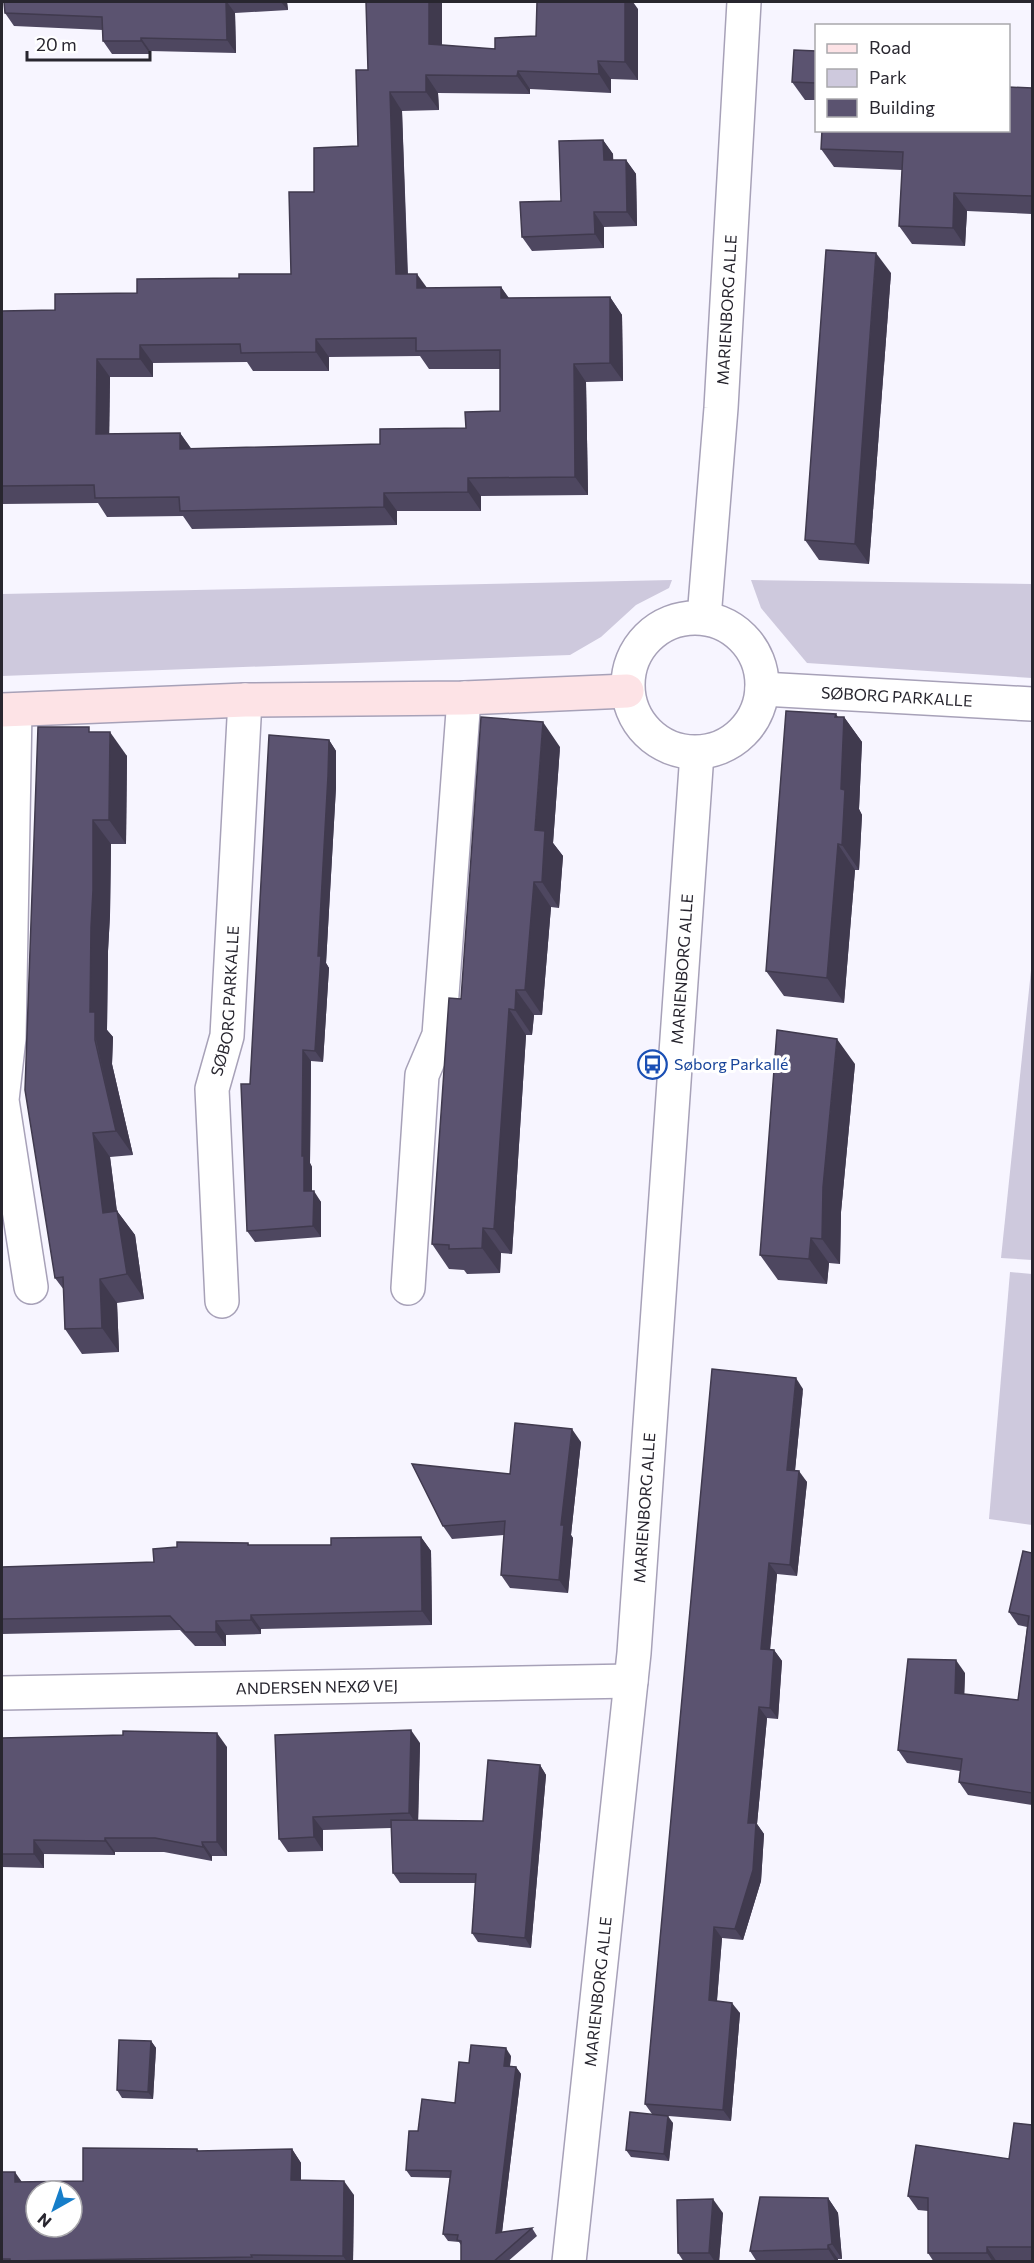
<svg xmlns="http://www.w3.org/2000/svg" width="1034" height="2263" font-family="Commissioner,sans-serif">
  <style>
    .green { fill: #cec9dd }
    .lines { fill: none; stroke-linecap: round; stroke-linejoin: round }
    .street-casing { stroke: #a7a1b8; stroke-width: 36 }
    .secondary-casing { stroke: #a7a1b8; stroke-width: 36 }
    .street { stroke: #fff; stroke-width: 33 }
    .secondary { stroke: #fde3e6; stroke-width: 33 }
    .wall { fill: #4e4760; fill-rule: evenodd }
    .shaded-wall { fill: #403a4e }
    .building { fill: #5b5370; stroke: #403a4e; stroke-width: 1.5; fill-rule: evenodd }
    .labels { text-anchor: middle; stroke-width: 6; stroke-linejoin: round; paint-order: stroke }
    .street-label { font-size: 16px; fill: #28262f; stroke: #fff }
    .transit-label { font-size: 16px; fill: #164399; stroke: #fff; text-anchor: start }
  </style>
  <rect width="100%" height="100%" fill="#f7f5ff"/>
  <g class="green">
    <path d="M672,580l-3,8 -33,17 -35,32 -31,18 -568,21v-82z"/>
    <path d="M751,580l281,4v94l-225,-15 -46,-55z"/>
    <path d="M1032,961v299l-31,-2z"/>
    <path d="M1010,1272l22,2v251l-43,-6z"/>
  </g>
  <g class="lines">
    <defs>
      <g id="street">
        <path id="s1" d="M704,618l17,-210 23,-406"/>
        <circle cx="695" cy="685" r="67"/>
        <path id="s2" d="M762,689l270,15"/>
        <path d="M15,710l-6,328 -7,62 29,187"/>
        <path d="M408,1288l14,-213 17,-40 25,-337"/>
        <path id="s3" d="M222,1301l-10,-212 15,-53 18,-336"/>
        <path id="s4" d="M2,1693l629,-12"/>
        <path id="s5" d="M569,2262l65,-609 63,-900"/>
      </g>
      <path id="secondary" d="M2,710l243,-10 219,-2 163,-7"/>
    </defs>
    <use href="#street" class="street-casing"/>
    <use href="#secondary" class="secondary-casing"/>
    <use href="#street" class="street"/>
    <use href="#secondary" class="secondary"/>
  </g>
  <g class="wall">
    <path d="M4,2h283l1,8 -53,3 1,40 -86,-2v3h-38l-9,-13v-11l-89,-4 -9,-13z"/>
    <path d="M366,2h76v43l53,4 41,-13 102,-27v71l-27,-1v14l-81,-4v5l-92,-1 1,17 -37,1 6,163 19,14 74,-1 8,11 101,-1 12,18 1,66 -37,1 2,113 -107,1v15h-84v14l-205,4 -9,-13 -76,1 -9,-14 -96,1v-193l53,-1 82,-17 102,-15 52,-4 23,-82 44,-46 10,-76zM420,356l9,13h71v42l-34,17 -86,16 -189,5 -11,-16 -71,1 1,-57h43v-14l94,-1 6,9h76v-14z"/>
    <path d="M816,51v49h-11l-13,-18z"/>
    <path d="M1032,88v126l-65,-3 -2,35 -53,-2 -13,-18 3,-56 -68,-3 -13,-18z"/>
    <path d="M603,140l10,14v6h13l10,14 1,52 -33,1v21l-72,3 -10,-14 39,-36z"/>
    <path d="M891,273l-22,291 -50,-4 -14,-20z"/>
    <path d="M836,714l1,3h7l18,25 -3,67 3,6 -3,55h-4l-11,133 -60,-7 -18,-25z"/>
    <path d="M93,732l34,24 -1,88h-15l-1,71 -2,36 -1,79 6,7 -1,27 21,91 -23,2 7,54 18,24 9,64 -27,4 2,49 -37,2 -17,-25 -1,-39 -9,-12z"/>
    <path d="M329,740l7,11v36l-10,176 3,5 -6,94 -12,-1 -1,102 2,4v24l9,11v35l-66,5 -8,-11 3,-147z"/>
    <path d="M560,747l-7,96 10,13 -4,52 -8,-1 -9,108h-8l-2,20h-6l-14,219 -11,-1 -1,20 -33,1 -3,-4 -15,-1 -17,-25z"/>
    <path d="M855,1064l-14,148 -1,52 -11,-1 -2,21 -49,-4 -18,-25z"/>
    <path d="M803,1389l-8,81 12,12 -10,94 -20,-2 -7,76h4l8,11 -4,58 -11,-1 -10,106 7,10 -3,47 -18,59 -21,-2 -5,63 23,12 -9,108 -75,-6 17,8 -4,38 -38,-4 -5,-7 26,-36 -7,-10z"/>
    <path d="M581,1442l-10,93 2,3 -5,55 -58,-5 -9,-13 3,-40 -52,4 -9,-13 67,-52z"/>
    <path d="M421,1537l10,14 1,74 -171,4v5l-35,1v11h-31l-15,-16 -178,4v-67l152,-5 94,-19 1,2h82z"/>
    <path d="M1032,1553v252l-64,-10 -9,-13 1,-11 -53,-8 -9,-13 67,-77 -1,21 54,6 9,-73 -9,-2 -9,-13z"/>
    <path d="M2,1738l225,9v109h-15v5l-48,-9h-49v3l-71,-1v14l-42,-1z"/>
    <path d="M420,1743l-2,77 65,1 57,-56 6,10 -15,173 -53,-6 -6,-9 3,-50h-75l-7,-10 -2,-45 -68,2v21l-35,1 -9,-13z"/>
    <path d="M151,2041l5,7 -3,51 -31,-1 -5,-8z"/>
    <path d="M511,2056l-1,10 6,1 5,7 -19,158 30,-4 5,8 -30,26h-46v-17l-2,-3 -11,-1 -5,-7 7,-56 -39,-1 -5,-7 12,-39 37,-28 14,-40z"/>
    <path d="M1032,2125v136l-98,1 -6,-9v-42l-10,-1 -10,-14 101,-37z"/>
    <path d="M197,2149l2,2 93,-2 9,14v17l53,15 -1,67h-351v-90l20,10 61,-1z"/>
    <path d="M828,2198l10,15 4,46h-4v3h-81l-7,-11z"/>
    <path d="M723,2213l-4,49h-35l-6,-9z"/>
  </g>
  <g class="shaded-wall">
    <path d="M226,2h1l8,11 1,40 -9,-13z"/>
    <path d="M281,2h6l1,8z"/>
    <path d="M429,2h13v60l-13,-18z"/>
    <path d="M625,2h8l5,7v71l-13,-18z"/>
    <path d="M141,38l9,13v3l-9,-13z"/>
    <path d="M598,61l13,18v14l-12,-19z"/>
    <path d="M518,71l12,18v5l-13,-18z"/>
    <path d="M426,75l12,18 1,17 -13,-18z"/>
    <path d="M390,92l12,19 6,181 -12,-18z"/>
    <path d="M603,140l10,14 1,20 -10,-14z"/>
    <path d="M626,160l10,14 1,52 -10,-14z"/>
    <path d="M954,193l13,18 -2,35 -12,-18z"/>
    <path d="M594,212l10,15v21l-9,-14z"/>
    <path d="M876,253l15,20 -22,291 -14,-20z"/>
    <path d="M417,274l13,18 -13,-4z"/>
    <path d="M501,287l12,18 -12,-7z"/>
    <path d="M610,297l12,18 1,66 -13,-18z"/>
    <path d="M316,339l13,18v14l-13,-19z"/>
    <path d="M140,345l13,18v14l-13,-18z"/>
    <path d="M97,359l13,18 -1,75 -13,-18z"/>
    <path d="M574,364l12,18 2,113 -13,-18z"/>
    <path d="M180,433l13,18 -13,-2z"/>
    <path d="M468,478l13,18v15l-13,-19z"/>
    <path d="M384,493l13,18v14l-13,-18z"/>
    <path d="M836,714l8,12v-9l18,25 -3,67 3,6 -3,55 -17,-25z"/>
    <path d="M543,722l17,25 -7,96 10,13 -4,52 -17,-26 -7,-52z"/>
    <path d="M110,732l17,24 -1,88 -17,-24z"/>
    <path d="M329,740l7,11v36l-10,176 3,5 -6,94 -8,-11 3,-95z"/>
    <path d="M93,820l18,24 -1,71 -2,36 -1,79 6,7 -1,27 21,91 -17,-24 -26,-119 1,-85z"/>
    <path d="M838,844l17,26 -11,133 -17,-25z"/>
    <path d="M534,882l17,25 -9,108 -17,-25z"/>
    <path d="M516,990l18,25 -2,20 -17,-25z"/>
    <path d="M509,1009l17,26 -14,219 -18,-25z"/>
    <path d="M837,1039l18,25 -14,148 -1,52 -18,-25 1,-52z"/>
    <path d="M303,1050l8,11 -1,102 2,4v35l-8,-11 -2,-35z"/>
    <path d="M93,1133l17,24 10,80 -17,-24z"/>
    <path d="M314,1191l7,11v35l-8,-11z"/>
    <path d="M117,1211l18,24 9,64 -17,-25z"/>
    <path d="M483,1228l18,25 -1,20 -18,-25z"/>
    <path d="M811,1238l18,25 -2,21 -18,-25z"/>
    <path d="M100,1279l17,24 2,49 -17,-24z"/>
    <path d="M796,1378l7,11 -9,92 -7,-11z"/>
    <path d="M572,1429l9,13 -10,93 2,3 -5,55 -9,-13 2,-55z"/>
    <path d="M799,1471l8,11 -10,94 -7,-11z"/>
    <path d="M421,1537l10,14 1,74 -10,-14z"/>
    <path d="M769,1563l8,11 -8,86 -8,-11z"/>
    <path d="M251,1615l10,14v5l-10,-14z"/>
    <path d="M216,1621l10,14v11l-10,-14z"/>
    <path d="M774,1650l8,11 -4,58 -8,-11z"/>
    <path d="M956,1660l9,13 -1,33 -9,-13z"/>
    <path d="M759,1707l8,11 -10,106 7,10 -3,47 -18,59 -8,-11 13,-106z"/>
    <path d="M411,1730l9,13 -2,84 -9,-14z"/>
    <path d="M217,1733l10,14v109l-10,-14z"/>
    <path d="M540,1765l6,10 -15,173 -6,-10z"/>
    <path d="M313,1817l10,13v21l-9,-14z"/>
    <path d="M105,1838l10,14v3l-10,-14z"/>
    <path d="M34,1840l10,14v14l-10,-14z"/>
    <path d="M202,1842l10,14v5l-9,-14z"/>
    <path d="M714,1927l8,11 -6,73 -7,-11z"/>
    <path d="M732,2003l8,10 -9,108 -8,-11z"/>
    <path d="M151,2041l5,7 -3,51 -5,-7z"/>
    <path d="M506,2048l5,8 -2,17 -5,-7z"/>
    <path d="M516,2067l5,7 -20,167 -5,-8z"/>
    <path d="M668,2116l5,7 -4,38 -5,-7z"/>
    <path d="M292,2149l9,14v31l-10,-14z"/>
    <path d="M15,2172l9,13 -9,-3z"/>
    <path d="M344,2181l10,14 -1,67h-6l-4,-6z"/>
    <path d="M828,2198l10,15 4,46 -10,-15z"/>
    <path d="M713,2199l10,14 -4,49h-4l-6,-9z"/>
    <path d="M828,2245l10,14v3h-2l-8,-13z"/>
    <path d="M987,2247l10,15h-4l-6,-9z"/>
  </g>
  <g class="building">
    <path d="M4,2h222l1,38 -86,-2v3h-38l-1,-24 -97,-4z"/>
    <path d="M366,2h63v42l66,5v-11l41,-2 1,-34h88v60l-27,-1 1,13 -81,-3 -1,5 -91,-1v17h-36l6,182h21v14l84,-1v11l109,-1v66l-36,1 1,113 -107,1v14l-84,1v14l-204,4 -1,-14 -84,1 -1,-13 -92,1v-175l53,-1v-16l82,-1v-14l102,-1v-4h52l-2,-82h25v-44l44,-2 -2,-76h12zM416,338v13l84,-1v61l-35,1 1,16 -86,1v15l-200,5v-16l-84,1 1,-75h43v-14l100,-1 1,9 75,-1v-13z"/>
    <path d="M794,50l22,1v32l-24,-1z"/>
    <path d="M1008,87l24,1v108l-78,-3 -1,35 -54,-2 4,-74 -82,-3 1,-19h186z"/>
    <path d="M603,140l1,20h22l1,52h-33l1,22 -73,3 -2,-35 41,-1 -2,-60z"/>
    <path d="M826,250l50,3 -21,291 -50,-4z"/>
    <path d="M786,711l50,3 -1,3h9l-3,72 4,1 -3,55 -4,-1 -11,134 -61,-7z"/>
    <path d="M481,717l62,5 -8,108 10,1 -3,51h-8l-9,108h-9l-1,20 -6,-1 -15,220 -11,-1 -1,20 -33,1v-4l-17,-1 17,-246 12,1z"/>
    <path d="M38,727h51v5h21l-1,88h-16v70l-2,37 -1,85h5v28l21,91 -23,2 10,80 14,-2 10,63 -27,5 2,49 -37,1 -2,-52 -8,1 -30,-188z"/>
    <path d="M269,735l60,5 -1,36 -10,180h3l-6,95 -12,-1 -1,106h2v35h10l-1,35 -66,5 -6,-147h9z"/>
    <path d="M777,1030l60,9 -14,148 -1,52 -11,-1 -2,21 -49,-4z"/>
    <path d="M712,1369l84,9 -9,92 12,1 -9,94 -21,-2 -8,86 13,1 -4,58 -11,-1 -11,116h8l-3,47 -18,59 -21,-2 -5,73 23,3 -9,107 -78,-6z"/>
    <path d="M515,1423l57,6 -11,96h3l-5,55 -58,-5 4,-54 -62,5 -31,-62 98,10z"/>
    <path d="M421,1537l1,74 -171,4v5l-35,1v11h-31l-15,-16 -168,3v-52l152,-5 -1,-13 24,-2v-5l71,1v2h83v-7z"/>
    <path d="M1023,1551l9,2v240l-73,-11 3,-23 -64,-9 10,-91 48,1 -1,33 63,7 11,-84 -20,-4z"/>
    <path d="M411,1730l-2,83 -96,4 1,20 -35,2 -4,-104z"/>
    <path d="M123,1731l94,2v109h-15l1,5 -48,-9h-50v3l-71,-1v14h-32v-116l121,-3z"/>
    <path d="M488,1760l52,5 -15,173 -53,-5 4,-59 -83,-1 -2,-53 92,1z"/>
    <path d="M119,2040l32,1 -3,51 -31,-2z"/>
    <path d="M471,2045l35,3 -2,18 12,1 -20,166 36,-5 -39,34h-32v-21l-4,-1 1,-5 -15,-1 8,-63 -45,-1 3,-39h9l4,-32 33,4 4,-41 10,1z"/>
    <path d="M630,2112l38,4 -4,38 -38,-4z"/>
    <path d="M1014,2123l18,2v122h-45v6h-59v-55l-20,-2 8,-51 93,14z"/>
    <path d="M83,2148l114,1v2l95,-2 -1,31 53,1 -1,75 -92,-1 1,2 -242,4v-2h-8v-87h13v10l68,-1zM36,2191h36v36h-36z"/>
    <path d="M760,2197l68,1 4,46 -4,1v4l-78,2z"/>
    <path d="M713,2199l-4,54h-31l-1,-53z"/>
  </g>
  <defs>
    <symbol id="bus-ring" viewBox="-11 -11 22 22"><circle r="9.5" fill="#fff" stroke="#1a4fb4" stroke-width="1.5"/><path d="M-5-6H5V4H4V6H2V4H-2V6H-4V4H-5ZM-3.5-4V0h7V-4ZM-3.5 1.2v1.5H-2V1.2ZM2 1.2v1.5H3.5V1.2Z" fill="#1a4fb4"/></symbol>
  </defs>
  <g fill-rule="evenodd">
    <use href="#bus-ring" x="636" y="1048" width="33" height="33"/>
  </g>
  <g class="labels">
    <g class="street-label">
      <text dy="6" stroke="none"><textPath href="#s1" startOffset="309">MARIENBORG ALLE</textPath></text>
      <text dy="6" stroke="none"><textPath href="#s2" startOffset="135">SØBORG PARKALLE</textPath></text>
      <text dy="6" stroke="none"><textPath href="#s5" startOffset="1298">MARIENBORG ALLE</textPath></text>
      <text dy="6" stroke="none"><textPath href="#s3" startOffset="302">SØBORG PARKALLE</textPath></text>
      <text dy="6" stroke="none"><textPath href="#s5" startOffset="758">MARIENBORG ALLE</textPath></text>
      <text dy="6" stroke="none"><textPath href="#s4" startOffset="315">ANDERSEN NEXØ VEJ</textPath></text>
      <text dy="6" stroke="none"><textPath href="#s5" startOffset="272">MARIENBORG ALLE</textPath></text>
    </g>
    <g class="transit-label">
      <text x="674" y="1070">Søborg Parkallé</text>
    </g>
  </g>
  <rect width="1034" height="2263" fill="none" stroke="#28262f" stroke-width="6"/>
  <rect x="815" y="24" width="195" height="108" fill="#ffffff" stroke="#a9a8ac" stroke-width="1.5"/>
  <rect x="827" y="44" width="30" height="9" fill="#fde3e6" stroke="#a9a8ac" stroke-width="1.5"/>
  <text x="869" y="54" font-size="18" fill="#28262f">Road</text>
  <rect x="827" y="69" width="30" height="18" fill="#cec9dd" stroke="#a9a8ac" stroke-width="1.5"/>
  <text x="869" y="84" font-size="18" fill="#28262f">Park</text>
  <rect x="827" y="99" width="30" height="18" fill="#5b5370" stroke="#a9a8ac" stroke-width="1.5"/>
  <text x="869" y="114" font-size="18" fill="#28262f">Building</text>
  <g transform="translate(54 2209) rotate(220)"><circle r="28" fill="#ffffff" stroke="#a9a8ac" stroke-width="1.5"/>
  <path d="M0-4.5L10 22L0 15L-10 22Z" fill="#167ec9"/>
  <text y="-9" font-size="16" font-weight="bold" text-anchor="middle" fill="#28262f">N</text>
  </g>
  <path d="M27 51v9h123v-9" fill="none" stroke="#28262f" stroke-width="3"/>
  <text x="36" y="51" font-size="18" fill="#28262f" stroke="#ffffff" stroke-width="4.5" paint-order="stroke">20 m</text>
</svg>
